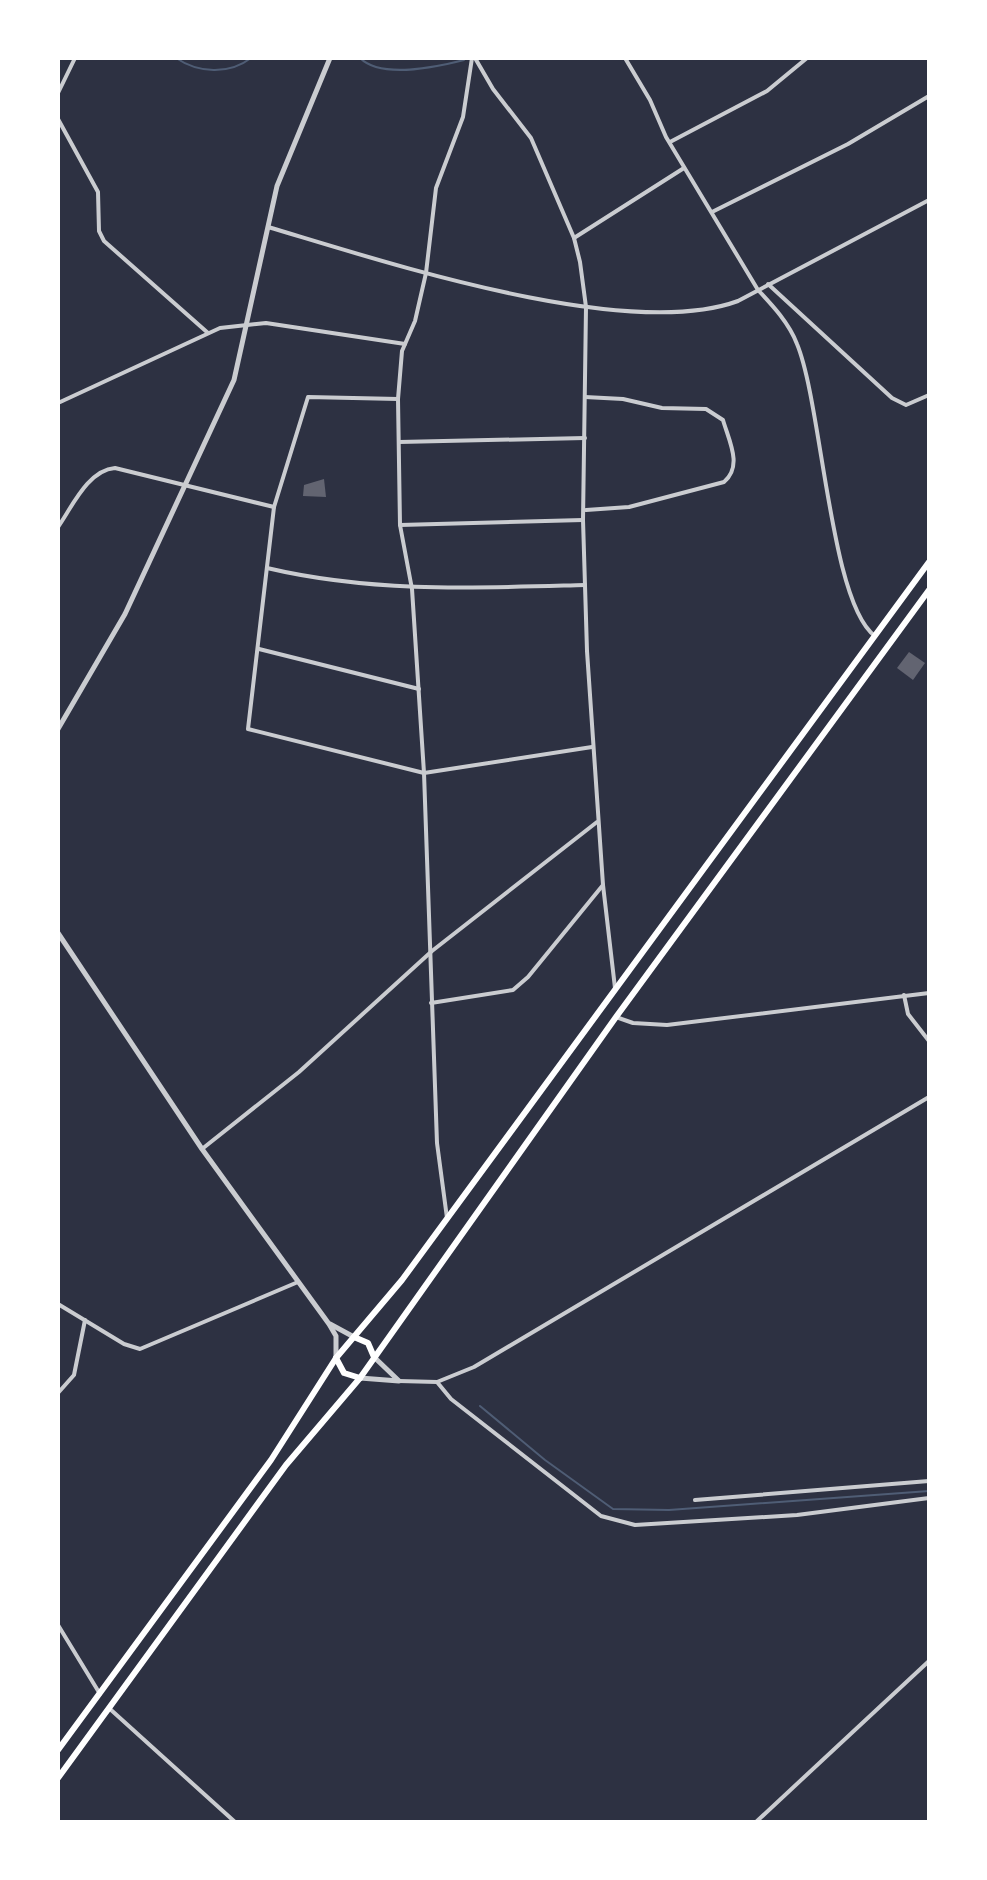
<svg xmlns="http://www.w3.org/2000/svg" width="987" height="1880" font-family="Ubuntu,sans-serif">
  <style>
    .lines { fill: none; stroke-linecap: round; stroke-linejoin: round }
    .stream { stroke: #4f5d75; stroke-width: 2 }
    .building { fill: #626471 }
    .minor { stroke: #caccd0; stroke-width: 4 }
    .tertiary { stroke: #caccd0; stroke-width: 5 }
    .trunk { stroke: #fff; stroke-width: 6 }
  </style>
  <rect width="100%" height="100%" fill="#2d3142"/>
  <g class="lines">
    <g class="stream">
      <path d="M176,58c22,15 53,17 75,0"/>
      <path d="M360,58c21,21 77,9 104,2"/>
      <path d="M480,1406l65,54 68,49 56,1 260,-19"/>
    </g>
  </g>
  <g class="building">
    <path d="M324,479l2,18 -23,-1 1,-11z"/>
    <path d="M909,652l16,11 -12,17 -16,-12z"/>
  </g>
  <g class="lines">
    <g class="minor">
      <path d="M475,58l18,31 38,49 43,100 6,24 6,45 -3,213 4,131 16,234 12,103"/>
      <path d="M625,58l25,42 16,37 92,153c15,16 31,33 39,54 25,60 33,259 78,292"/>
      <path d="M58,93l17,-35"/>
      <path d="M58,119l40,73 1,39 5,10 104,92"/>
      <path d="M670,142l97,-51 40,-33"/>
      <path d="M712,212l136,-68 81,-48"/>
      <path d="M268,227c115,34 358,115 470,74l191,-101"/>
      <path d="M574,238l110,-70"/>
      <path d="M768,284l124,114 14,7 23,-10"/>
      <path d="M585,397l38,2 39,9 44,1 17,11c6,21 20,46 1,62l-95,25 -43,3"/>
      <path d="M398,399l-90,-2 -34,110 -26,222 176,44 168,-26"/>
      <path d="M58,403l162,-75 46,-5 139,21"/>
      <path d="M399,442l186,-4"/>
      <path d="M400,525l183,-5"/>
      <path d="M58,527c14,-20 30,-57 57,-59l159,39"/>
      <path d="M267,568c106,25 210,20 318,17"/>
      <path d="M259,649l160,40"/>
      <path d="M904,995l4,19 21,27"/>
      <path d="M431,1003l82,-13 15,-13 75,-92"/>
      <path d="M616,1017l17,6 34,2 262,-32"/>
      <path d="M202,1149l97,-77 133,-121 165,-129"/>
      <path d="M447,1218l-10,-75 -13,-370 -12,-184 -12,-64 -2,-126 4,-48 13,-30 11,-48 10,-85 27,-71 9,-59"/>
      <path d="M58,1304l66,40 16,5 158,-67"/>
      <path d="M399,1381l38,1 37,-15 455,-270"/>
      <path d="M437,1382l14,17 150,117 34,9 162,-10 132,-17"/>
      <path d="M58,1393l16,-18 11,-55"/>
      <path d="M695,1500l234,-19"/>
      <path d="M58,1625l42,69"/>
      <path d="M110,1709l125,113"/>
      <path d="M756,1822l173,-161"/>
    </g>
    <g class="tertiary">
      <path d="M58,729l67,-115 109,-234 43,-194 53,-128"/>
      <path d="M58,933l144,216 127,175 7,12v21"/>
      <path d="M330,1324l24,13"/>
      <path d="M374,1357l24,23"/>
      <path d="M360,1378l39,3"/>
    </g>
    <g class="trunk">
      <path d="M354,1337l14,6 6,14"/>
      <path d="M336,1358l8,15 16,5"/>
      <path d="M58,1750l213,-290 65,-102 66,-78 527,-718"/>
      <path d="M58,1778l228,-313 74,-87 256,-361 313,-427"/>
    </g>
  </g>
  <rect width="987" height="1880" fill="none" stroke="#ffffff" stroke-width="120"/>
</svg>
